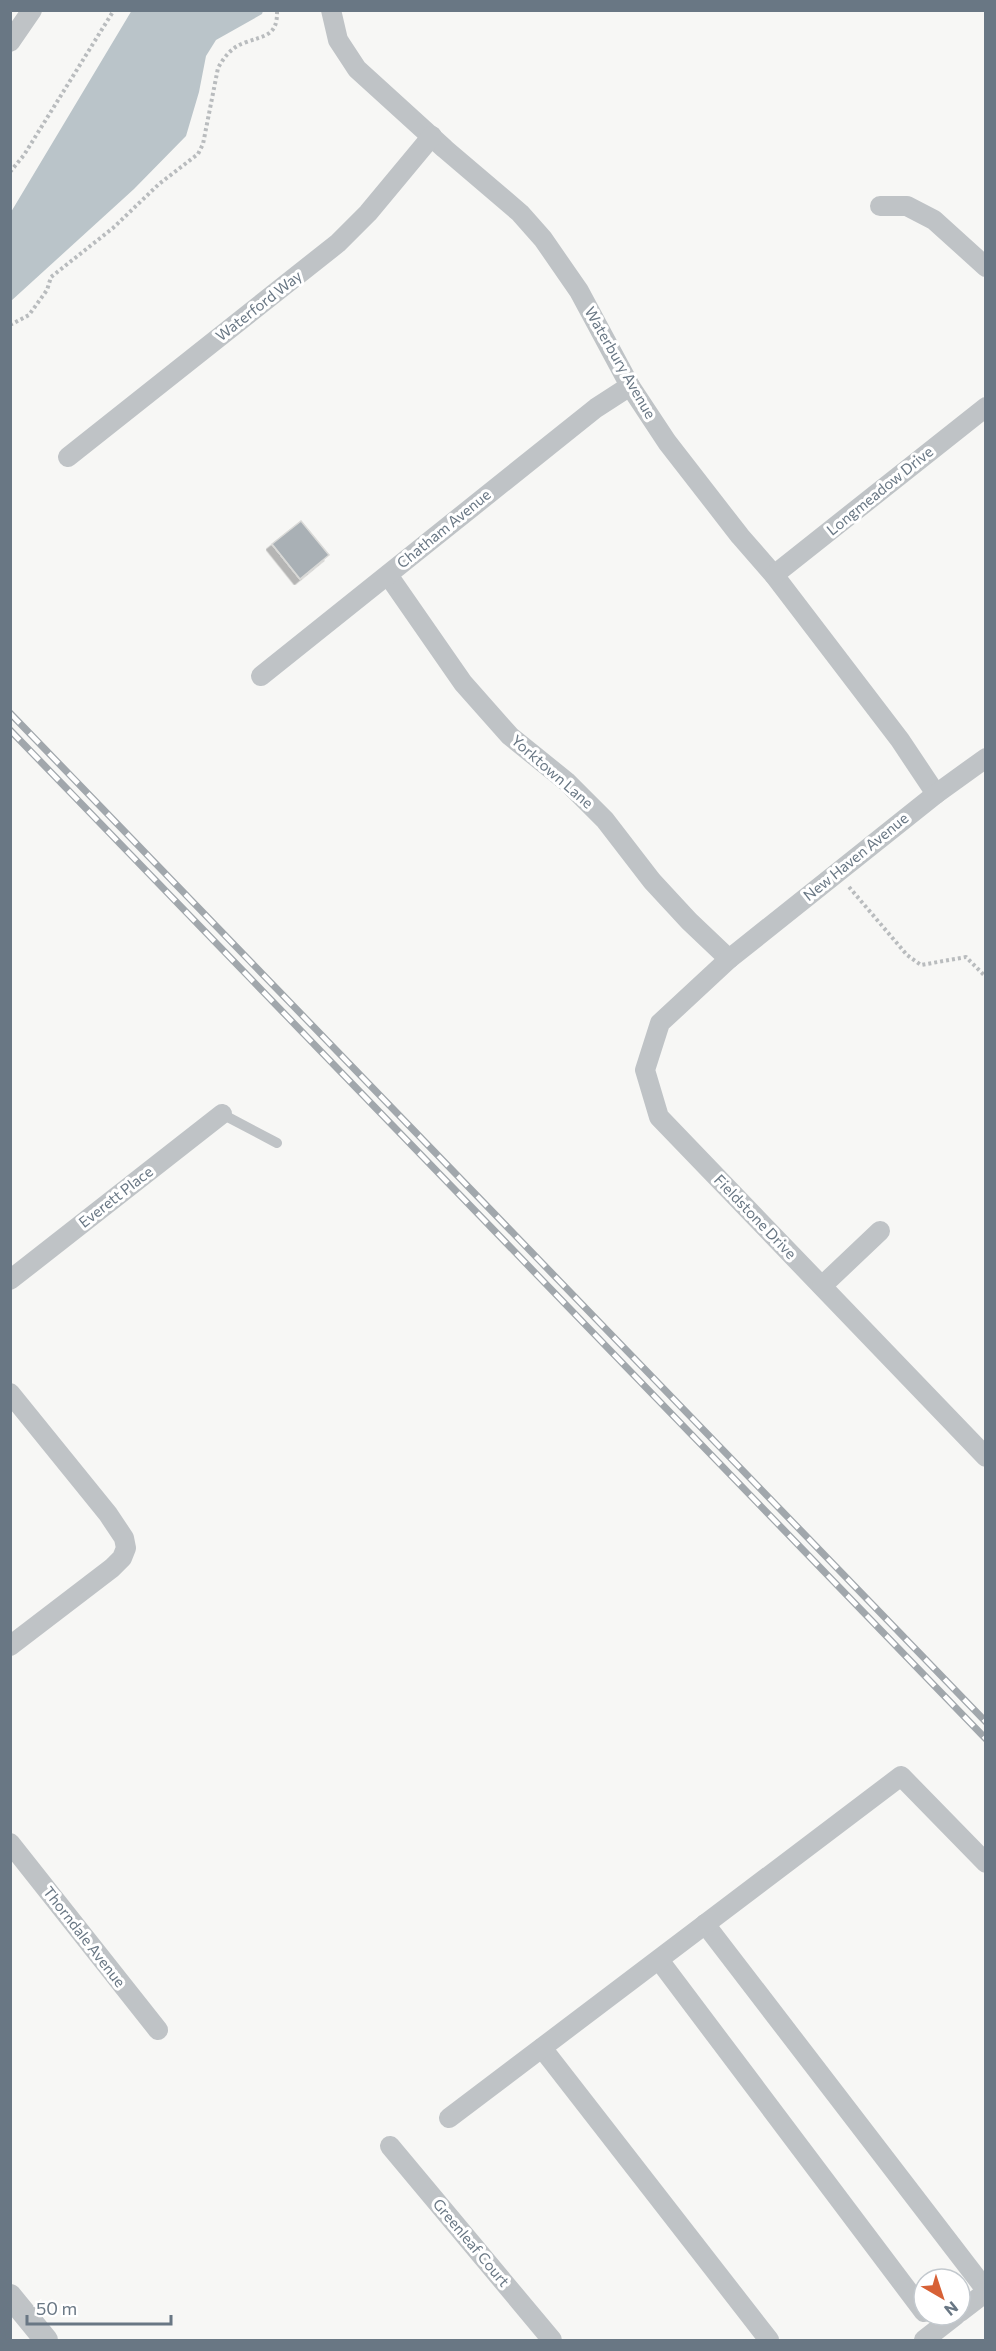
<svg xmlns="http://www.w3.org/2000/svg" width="996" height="2351" font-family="Commissioner,sans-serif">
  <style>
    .water { fill: #bac4c9 }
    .building { fill: #a9b0b5; stroke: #d9d9d7; stroke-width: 1.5; filter: url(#shadow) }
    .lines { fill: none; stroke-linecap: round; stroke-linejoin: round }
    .path { stroke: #b9bcbe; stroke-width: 4; stroke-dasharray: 3 3; stroke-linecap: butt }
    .service { stroke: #bfc3c6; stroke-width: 10 }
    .minor { stroke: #bfc3c6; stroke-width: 20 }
    .tertiary { stroke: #bfc3c6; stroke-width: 24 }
    .rail-casing { stroke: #a1a7ac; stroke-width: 7 }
    .rail { stroke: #fff; stroke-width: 4.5; stroke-dasharray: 14; stroke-linecap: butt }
    .labels { text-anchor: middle; stroke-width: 6; stroke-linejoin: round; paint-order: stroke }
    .street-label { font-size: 15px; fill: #697784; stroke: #fff }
  </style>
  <defs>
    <filter id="shadow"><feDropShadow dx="-5.5" dy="5.5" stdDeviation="0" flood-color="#0004"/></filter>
  </defs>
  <rect width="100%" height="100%" fill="#f7f7f5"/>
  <path class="water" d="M132,10l131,1 -1,3 -46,26 -10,16 -7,36 -13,44 -52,53 -123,112v-89z"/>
  <path class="building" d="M301,521l28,34 -29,24 -28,-35z"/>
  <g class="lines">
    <g class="path">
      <path d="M10,172l14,-17 90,-145"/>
      <path d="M10,325l19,-10 18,-25 4,-13 62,-49 46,-44 39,-30 5,-10 15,-76c6,-11 14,-21 26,-25 20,-8 34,-6 33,-33"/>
      <path d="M849,887l58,68 14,10 45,-8 20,20"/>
    </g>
    <path class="service" d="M222,1114l55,29"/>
    <g class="minor">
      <path d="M331,10l7,30 19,29 88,80 75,64 23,26 36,52 51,95 37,56 73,94 34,39 126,165 36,54"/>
      <path d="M10,42l22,-32"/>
      <path d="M880,206h27l27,14 52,47"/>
      <path d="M68,457l270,-214 30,-30 64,-77"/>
      <path d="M388,575l75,108 47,53 57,46 38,38 47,61 37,40 40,38"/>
      <path d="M774,575l212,-168"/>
      <path d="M261,676l335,-268 34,-22"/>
      <path d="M986,758l-50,36 -207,165 -69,64 -15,47 14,47 327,340"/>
      <path d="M10,1280l212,-166"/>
      <path d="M822,1286l58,-55"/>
      <path d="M10,1393l98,121 16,24 2,10 -4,10 -10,10 -102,78"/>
      <path d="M10,1843l148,187"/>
      <path d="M705,1924l281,366"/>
      <path d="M659,1960l265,352"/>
      <path d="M542,2048l227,292"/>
      <path d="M449,2118l452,-342 85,87"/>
      <path d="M390,2146l162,194"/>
      <path d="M960,2312l26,-20"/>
      <path d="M924,2340l32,-25"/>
    </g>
    <path class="tertiary" d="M10,2296l36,44"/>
    <defs>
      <g id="rail">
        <path d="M10,713l976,1009"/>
        <path d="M10,730l976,1009"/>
      </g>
    </defs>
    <use href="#rail" class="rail-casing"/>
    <use href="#rail" class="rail"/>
  </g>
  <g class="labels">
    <g class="street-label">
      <text transform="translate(259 306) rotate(-38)" y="5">Waterford Way</text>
      <text transform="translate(620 363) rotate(60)" y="5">Waterbury Avenue</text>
      <text transform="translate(880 491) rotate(-39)" y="5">Longmeadow Drive</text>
      <text transform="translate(444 529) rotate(-39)" y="5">Chatham Avenue</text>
      <text transform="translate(552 772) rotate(41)" y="5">Yorktown Lane</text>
      <text transform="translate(856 857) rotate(-39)" y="5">New Haven Avenue</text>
      <text transform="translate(116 1197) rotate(-38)" y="5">Everett Place</text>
      <text transform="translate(755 1217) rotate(46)" y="5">Fieldstone Drive</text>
      <text transform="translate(84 1937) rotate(52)" y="5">Thorndale Avenue</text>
      <text transform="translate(471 2243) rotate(50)" y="5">Greenleaf Court</text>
    </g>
  </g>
  <rect width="996" height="2351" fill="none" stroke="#697784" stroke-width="24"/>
  <g transform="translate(942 2297) rotate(141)"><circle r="28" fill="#ffffff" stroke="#c3c9ce" stroke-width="1.5"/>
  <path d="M0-4.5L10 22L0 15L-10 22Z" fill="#d76136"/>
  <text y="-9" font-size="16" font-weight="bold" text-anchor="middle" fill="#697784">N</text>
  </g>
  <path d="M27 2315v9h144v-9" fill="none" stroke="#697784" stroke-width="3"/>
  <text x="36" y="2315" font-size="18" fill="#697784" stroke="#ffffff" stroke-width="4.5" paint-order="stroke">50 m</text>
</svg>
